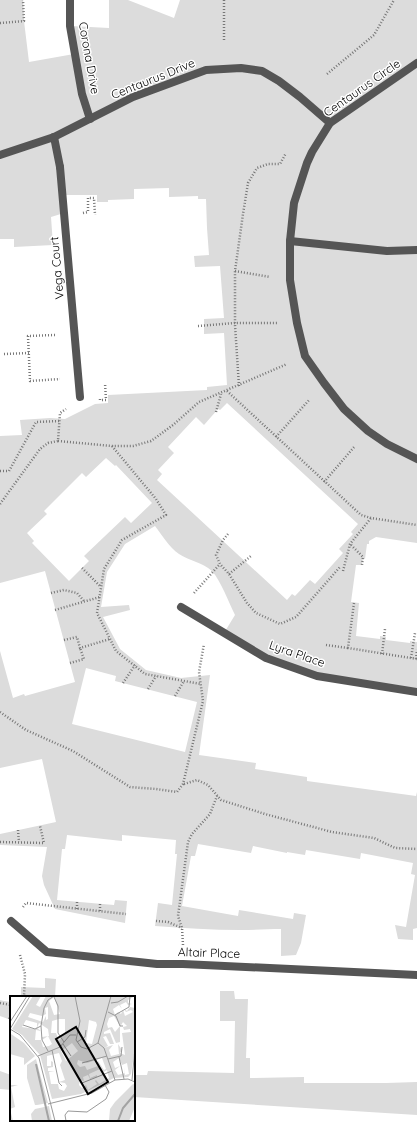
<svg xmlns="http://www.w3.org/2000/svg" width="417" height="1131" font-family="Quicksand,sans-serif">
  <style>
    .green { fill: #dcdcdc; fill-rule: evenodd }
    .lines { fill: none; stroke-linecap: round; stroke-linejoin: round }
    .path { stroke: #777; stroke-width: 2.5; stroke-dasharray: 1 2; stroke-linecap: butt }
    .service { stroke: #555; stroke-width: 8 }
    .minor { stroke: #555; stroke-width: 8 }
    .labels { text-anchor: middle; stroke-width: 3; stroke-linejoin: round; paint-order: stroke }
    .street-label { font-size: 12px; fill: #000; stroke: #fff }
    .inset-river { fill: none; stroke: #a3a3a3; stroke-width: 2 }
    .inset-road { fill: none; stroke: #999; stroke-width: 1 }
    .view { fill: #000; fill-opacity: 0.15; stroke: #000; stroke-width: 2 }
    .inset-edge { fill: none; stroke: #000; stroke-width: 2 }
  </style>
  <rect width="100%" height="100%" fill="#fff"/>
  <g class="green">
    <path d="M0,0h23l1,21 5,41 45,-8 17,63 -20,-91 38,2v-28h19l46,18 6,-18h237v543l-41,-6 -7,4v3h-2l-2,15 -2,-1 -1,7h-6l-5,37 8,1 -3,33 24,3v-3l6,1v3l24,3v-2l7,1v50l-100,-16 -51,-18 -42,-25 11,-18c-6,-12 -14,-34 -23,-44 -10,-9 -23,-10 -33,-17 -10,-7 -17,-19 -24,-28l-30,18 -18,28 -6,35 28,-2 1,5 -27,7 17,32 26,21 35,8 29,-3 -11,80 57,8 -1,6 52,8v4l109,15 1,-4v136l-4,1v11l-15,-1 -3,-14 11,2 9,-52 -4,-1 2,-11 -52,-10 -1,6 -54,-9 -1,5 -18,-3v1l-34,-7 -2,7 -53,-9 -3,12h-4l-9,50 56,10 1,-6 54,9 1,-6 12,2 -5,28 -5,12 -15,1v-27c-13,0 -27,1 -41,1 -28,0 -57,-2 -85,-4l3,-23 14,2 5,-51h-2l1,-14 -54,-5v6l-55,-6 -2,14h-3l-5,51 57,5 1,-5 12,1 -2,22 -70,-14 -11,-24 -2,-9 5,-29 -47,-2v-11l56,-12 -14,-63 -42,9v-117l13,47 11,-4 1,2 50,-14 -30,-111 -45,12v-147l22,-1 -2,-15 30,-2 15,1 30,-15 13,-1v-8l99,-5v-3l20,-2 -3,-52 -20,1v-15l20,-1 -4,-52 -25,1 -1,-11 15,-1 -2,-27 -1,-29h-8v-3l-29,1v-9l-35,1v10l-26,1v2h-11v-7h-34l1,18 -13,4 2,28 -39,2v-8h-14zM227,403l131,121 -7,8 2,2 -14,15 4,4 -28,31 -5,-4 -15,16 -3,-2 -5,6 -130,-120 5,-6 -4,-4 16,-17 -6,-6 28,-30 8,8 14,-16 2,1zM106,458l9,8 1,-1 36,38 -21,20 -6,-6 -41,39 5,5 -20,20 -37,-38 2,-2 -7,-8 20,-19 -3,-3 38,-38 4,4zM86,668l30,8 -1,5 82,21 -12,50 -113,-28z"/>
    <path d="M45,978l11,1 -1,18h-34v-10l24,1z"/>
    <path d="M220,991h14l1,8h13l-2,59h4v20l54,-1v6h82l31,-1v33l-283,-18v-22h13l1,-4 86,2 1,-52h-15z"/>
    <path d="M0,1000l4,1 7,1v18l-11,-4z"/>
    <path d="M0,1071l11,4v15l-11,-1z"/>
  </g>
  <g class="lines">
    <g class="path">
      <path d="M224,0v41"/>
      <path d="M0,23l24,-2 -1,-21"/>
      <path d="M327,74l47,-39 20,-35"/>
      <path d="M83,213l5,-1v-14h6l1,17"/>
      <path d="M235,271l35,6"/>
      <path d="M198,326l37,-3h42"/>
      <path d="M55,335l-27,1 2,45 30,-2"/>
      <path d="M4,354l25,-1"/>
      <path d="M239,386l-4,-61v-54l8,-57 5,-31 9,-15 11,-4h12l6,-11"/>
      <path d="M227,391l134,124 10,3 46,7"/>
      <path d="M100,399v1h6l-1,-17"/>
      <path d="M216,412l5,-18"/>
      <path d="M276,437l34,-38"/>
      <path d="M58,441l54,5h21l18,-5 22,-16 26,-23 88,-38"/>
      <path d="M112,446l44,53 10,16 -44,25 -18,29 -7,44 19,38 29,23 56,10"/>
      <path d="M0,471h9l27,-49 24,-1"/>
      <path d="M324,482l31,-36"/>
      <path d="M0,504l40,-55 8,-6 10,-2 2,-28 6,-4"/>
      <path d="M228,534l-5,6 -7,15 4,9 9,10 18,29 9,10 24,11 16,-7 44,-50"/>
      <path d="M351,545l12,12 -1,8"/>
      <path d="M82,568l19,19"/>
      <path d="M343,571l7,-27 21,-26"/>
      <path d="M229,574l22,-18"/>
      <path d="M51,593l13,-3 13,3 7,8"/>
      <path d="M194,593l26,-29"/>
      <path d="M354,603l-6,45 69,11"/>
      <path d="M55,610l45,-13"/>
      <path d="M64,640l13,-3 3,11 30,-9"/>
      <path d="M326,645l22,3"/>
      <path d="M382,654l3,-25"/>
      <path d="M411,658l4,-25"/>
      <path d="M416,659l1,-9"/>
      <path d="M70,663l14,-4 -4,-11"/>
      <path d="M123,683l12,-18"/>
      <path d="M148,689l8,-13"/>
      <path d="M175,696l9,-15"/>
      <path d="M0,712l26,18 47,21 57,36 26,2 21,3 6,-8 20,-83 -4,-29 5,-28"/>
      <path d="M184,784l13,-4 11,5 13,15 44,14 67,18 42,6 21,10 22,1"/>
      <path d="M18,830l1,12"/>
      <path d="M0,842l44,1 -4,-17"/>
      <path d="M100,904v8"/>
      <path d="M23,907l3,-4 100,11"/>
      <path d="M77,909v-7"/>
      <path d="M156,921l12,1 14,6"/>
      <path d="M183,945l-1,-17 -4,-12 10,-74 4,-8 18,-20 7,-18"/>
      <path d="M20,955l5,19 -1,23"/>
      <path d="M0,1003l11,2"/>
      <path d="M9,1019l2,-3"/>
    </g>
    <g class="service">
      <path d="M70,0v26l12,68 8,25"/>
      <path d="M60,167l20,230"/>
      <path d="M290,241l97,10 30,-1"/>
      <path d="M181,607l85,51 51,18 100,16"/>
      <path d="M11,921l36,31 110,12h26l234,11"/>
    </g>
    <g class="minor">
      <path d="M417,63l-87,60 -18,29 -5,11 -13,40 -4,38v39l7,43 8,33 19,27 20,26 24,22 19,13 30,15"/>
      <path d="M54,137l6,30"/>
      <path d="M0,155l54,-18 79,-40 73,-27 35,-2 21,3 17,10 21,16 30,26"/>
    </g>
  </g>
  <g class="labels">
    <g class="street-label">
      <text transform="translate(89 58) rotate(80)" y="4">Corona Drive</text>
      <text transform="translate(153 79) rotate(-22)" y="4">Centaurus Drive</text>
      <text transform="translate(362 88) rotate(-35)" y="4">Centaurus Circle</text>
      <text transform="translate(57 268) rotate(-95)" y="4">Vega Court</text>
      <text transform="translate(297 654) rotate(19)" y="4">Lyra Place</text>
      <text transform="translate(209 953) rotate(2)" y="4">Altair Place</text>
    </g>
  </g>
  <g transform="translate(10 996)">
    <rect width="125" height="125" fill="#fff"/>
    <path d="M23,0h8l-5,9 4,2 6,-11h89l-7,4v3l4,1 -4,1 -2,-3 -6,3 2,4 -3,-4 -6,4 2,6 3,-3 3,2 2,-4 2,6 8,-4 -2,-2 -5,2 -2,-3 3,2 3,-4 5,1v40l-4,26 -3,3 -14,1 -33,16 -29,5 -12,-44 -18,-20 -10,-6zM44,1l6,17 -6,1 -5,-14zM38,11v12l-2,1v-4l-3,6 -15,-5 2,-4 12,3 4,-2 -1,-6zM104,20l6,10 -5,6 -3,-5 -4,1 -1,-4 2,-6zM49,23h6v16h-6l3,2 -3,4 -3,-8h-5l1,-12zM16,24l11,3v4l-2,2 -13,-2zM79,24l7,2 1,3 -5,19 -6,-1zM113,26l4,4 -4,1 1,3 6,-1 1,3 -9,1 3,22 -5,-2 2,-3 -4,-6 1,10 -8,2 -2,-6 4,-5 -9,3 4,-2 -5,-9 3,-1 4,8h4l-4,-11 -6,1v-2l6,-3 6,14 4,-1v-15zM29,27l9,6 1,7 -7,1v3l6,-4 4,8 -3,2 -6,1 -2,-7h-6l1,-10 5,1 -4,-3zM62,47l6,8 -12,10 -5,-10zM49,57l3,8 -2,4 5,15 -6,2 6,1 2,3 -3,5 -5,-2 -1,-5h-7l-2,-12h6l-7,-1v-3l5,-1v-5l-2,-1v5h-4v-10zM92,62l4,11 -2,1 -6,-9v5l-11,4 -2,-4 -5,1 -3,-3 1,-4 9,3zM109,62l3,7 5,-2 2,11 -4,1 -1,-8 1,6 -7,2 -3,-5 5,-4 -5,2 -2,-6zM90,73l2,4 5,-3 2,8 -10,6 -3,-4 -1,1 2,3 -9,6 -2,-5 -4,3 -3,-3 1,-5 4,1 4,-1 -4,1 -1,-4 5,-2 2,4 7,-2v-2l-7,3 -1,-4zM1,38l13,9 11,13 -11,9v-7l-14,-4zM26,63l12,44 -11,2h-2l-8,-27v-13zM123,88l2,1v22l-6,14h-20l1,-12 5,-7zM0,89h8l-7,2 4,20 -5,2 3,12h-3zM39,110l3,15h-20l-1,-7 4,-5z" fill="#dcdcdc" fill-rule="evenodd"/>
    <path class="inset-river" d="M26,68l13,57M108,125l5,-13 12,-14"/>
    <path class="inset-road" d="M65,0l5,25 -4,19 5,7 6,2 11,-6 13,-47M44,1l4,9v27l6,9M101,7l7,-1 10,-6M98,16l8,4 4,10h3M105,19l14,-8 1,-11M0,26l17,-26M13,29l12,4 6,-3 1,14 6,11M31,30l3,-18 4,-8 6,-4M0,33l10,6 19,23 16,63M0,33l20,-33M67,46l8,-5 1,-7M88,47l6,5 11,32M53,48l8,12M42,54l7,33 3,3M28,60l22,-9 10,-12h6M109,61l5,22M98,63l13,-3 1,-9M72,67l25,-7M122,84l3,-32M72,87l30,-12M38,108l44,-11 23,-13 13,-1 7,3M56,125l-1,-6 3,-4 19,1 19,-13 3,-7 -4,-7"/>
    <path class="view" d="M66,31l32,55 -20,12 -32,-55z"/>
    <rect width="125" height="125" class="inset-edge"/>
  </g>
</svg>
